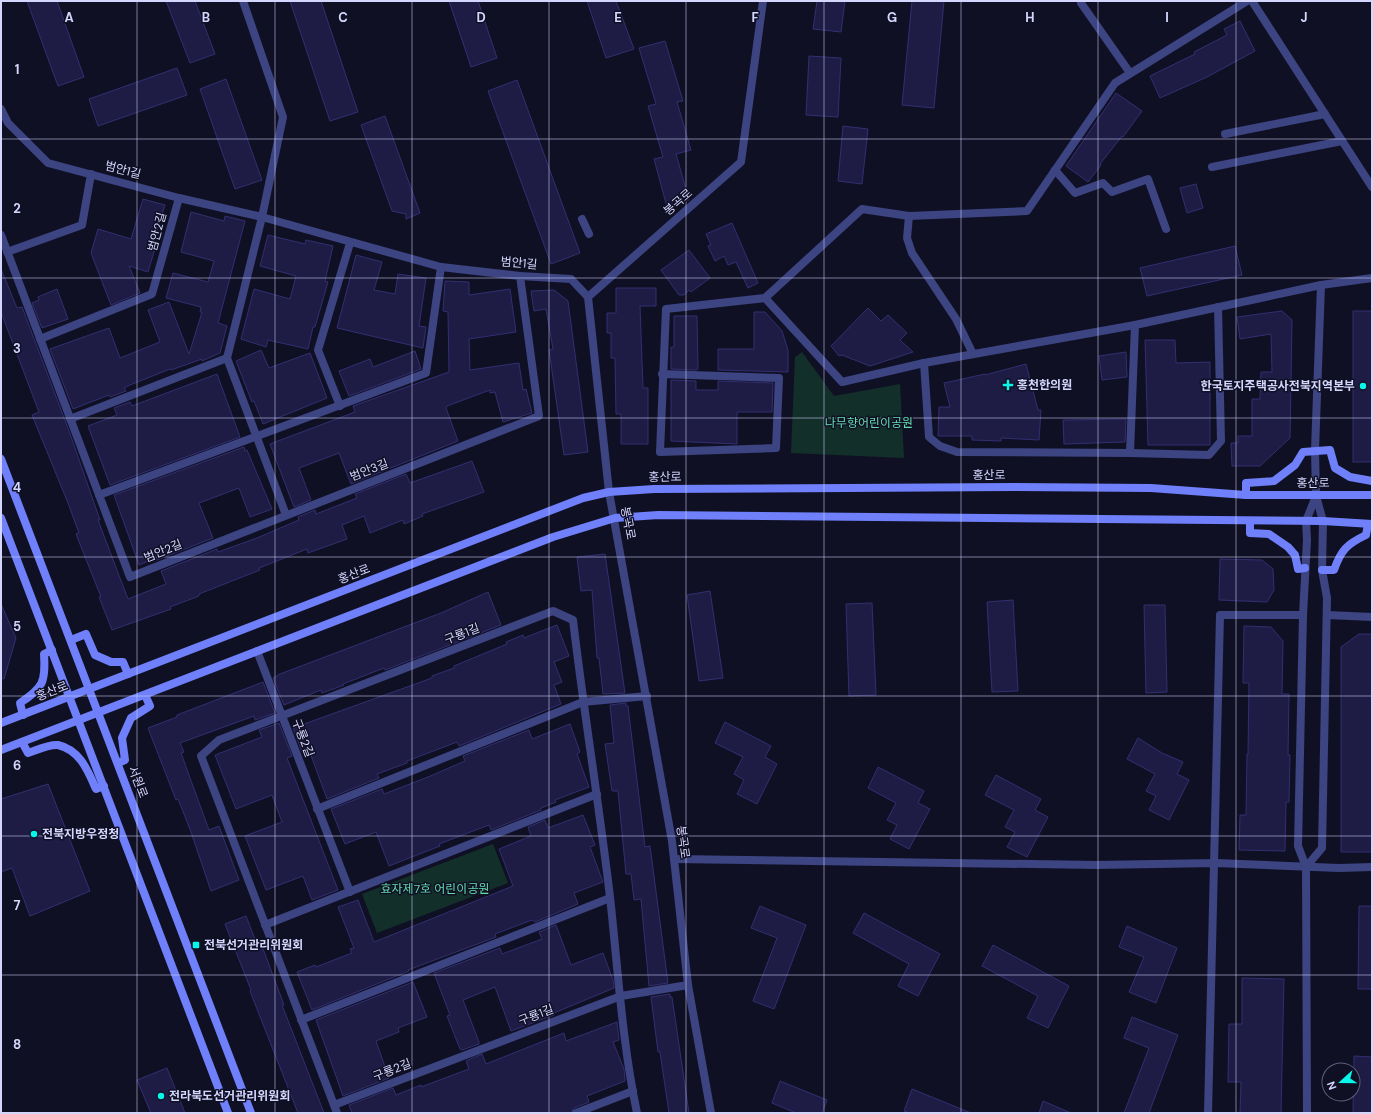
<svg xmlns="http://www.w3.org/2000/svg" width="1373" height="1114" font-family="'DM Sans','Noto Sans KR',sans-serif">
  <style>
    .green { fill: #132f2a }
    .building { fill: #1e1c45; stroke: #322f71 }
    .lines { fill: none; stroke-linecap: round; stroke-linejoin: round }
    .street { stroke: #3c4482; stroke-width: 8 }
    .secondary { stroke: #6f80fa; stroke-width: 8 }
    .grid { fill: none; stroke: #d5d6fe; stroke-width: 1; stroke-opacity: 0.55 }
    .poi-dot { fill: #08f7eb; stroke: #101025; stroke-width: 1.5 }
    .labels { text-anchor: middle; stroke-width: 3; stroke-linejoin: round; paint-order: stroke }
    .street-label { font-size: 12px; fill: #d5d6fe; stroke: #101025 }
    .poi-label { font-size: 12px; font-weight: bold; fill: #d5d6fe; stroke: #101025; text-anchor: start }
    .park-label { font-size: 12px; fill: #63dcac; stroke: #101025 }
    .grid-label { font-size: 13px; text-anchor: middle; font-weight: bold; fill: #d5d6fe; stroke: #101025; stroke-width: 3; stroke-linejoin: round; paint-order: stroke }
  </style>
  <rect width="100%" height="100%" fill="#101025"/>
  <g class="green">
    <path d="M802,352l32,44 66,-12 4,74 -113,-5 4,-96z"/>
    <path d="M493,844l15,39 -131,50 -15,-39z"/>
  </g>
  <g class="building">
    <path d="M27,1h30l27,76 -26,9z"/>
    <path d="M166,1h29l20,53 -25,9z"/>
    <path d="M290,1h31l37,111 -28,9z"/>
    <path d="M449,1h29l19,57 -26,9z"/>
    <path d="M587,1h29l18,48 -28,9z"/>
    <path d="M817,1h28l-4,31 -28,-3z"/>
    <path d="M912,1h32l-10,107 -32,-3z"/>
    <path d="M1240,21l15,30 -48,26 -47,21 -10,-22 45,-22 -1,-2 33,-17 -3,-6z"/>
    <path d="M665,41l18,60 -6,1 14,48 -15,4 13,46 -22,7 -13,-48 9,-2 -15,-51 8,-2 -17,-56z"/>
    <path d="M809,56l32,2 -3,59 -32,-2z"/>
    <path d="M177,68l10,27 -89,31 -9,-27z"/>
    <path d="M226,79l36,101 -27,9 -35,-100z"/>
    <path d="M517,80l63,173 -29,11 -63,-173z"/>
    <path d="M1116,93l26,18 -19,26 -1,-1 -22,28 1,1 -13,17 -22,-16z"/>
    <path d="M385,116l35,97 -14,6v-5l-14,-3 -31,-86z"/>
    <path d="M843,126l25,3 -6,55 -24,-3z"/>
    <path d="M1196,184l7,24 -16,5 -7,-25z"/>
    <path d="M143,199l22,6 -12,39 3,1 -8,27 -19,-6 11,27 -29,12 -20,-52 7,-24 33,10z"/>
    <path d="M191,212l33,9 1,-5 20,5 -27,102 9,3 -7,27 -18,8v-2l-31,11 -1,-1 -40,16 -6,3 2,3 -16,6 -1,-2 -36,14 -23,-60 59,-21 11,30 40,-16 -12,-32 21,-8 20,52 13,-42h-2l1,-5 -35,-9 7,-25 35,9 6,-21 -33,-9z"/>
    <path d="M732,223l26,60 -10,5 -12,-26 -8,3 -4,-9 -9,5 -7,-15 3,-1 -5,-11z"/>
    <path d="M268,235l37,9 1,-4 27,6 -8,35 3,1 -13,45h-2l-5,22 -40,-9 -2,7 -25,-8 13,-50 36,10 6,-23 -36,-10z"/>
    <path d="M1235,246l7,29 -95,21 -7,-28z"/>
    <path d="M689,250l21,28 -19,14 -2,-2 -5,5h-5l-18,-25z"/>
    <path d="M356,255l26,7 -8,28 21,4 3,-20 28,4 -7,48 7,1 -3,21 -86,-20z"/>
    <path d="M1,269l16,39 5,-1 47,124 31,89h-2l30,79 38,-15 -5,-13 56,-22 1,3 39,-14 42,-18 -1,-3 17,-7 1,4 41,-16 -2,-4 51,-20 4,9 62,-22 12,31 -62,22 1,2 -19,8 -1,-4 -33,13 -6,-17 -22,9 5,14 -39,14 -1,-4 -48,19 1,2 -61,24v2l-29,11 1,2 -59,21 -13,-33h2l-25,-63 3,-1 -11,-30 -36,-88 7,-3 -38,-100z"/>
    <path d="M445,281l24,1v13l41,-6 6,43 -47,7 1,31 49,-7 4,27 3,-1 6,24 -29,9 -8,-30 -5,1v-3l-43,16 -1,2 12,33 -107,43 -12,-31 -40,15 12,32 -17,7 -24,-63 85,-32 -2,-6 96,-34 -1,-60 -5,-1z"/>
    <path d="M616,288h40v18h-16l3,82h5v56h-27v-30h-5l-1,-56h-4v-25h-4v-20h9z"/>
    <path d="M57,289l11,30 -26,9 -10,-25 7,-3 -1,-3z"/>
    <path d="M554,290l14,11 20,151 -24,3 -15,-105 4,-1 -7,-40 -12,2 -3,-20z"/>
    <path d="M868,308l13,13 7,-6 19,18 -7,7 13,12 -43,14 -28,-11 -3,1 -8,-10z"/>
    <path d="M1282,311l10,9 -2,118 -30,28h-28l-1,-23h7v-7h14v-37h8l1,-27h11l-1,-38 -31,5 -3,-22z"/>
    <rect x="1353" y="311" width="19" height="151"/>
    <path d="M754,312h11l17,19 6,19v22l-70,-2v-21h36z"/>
    <path d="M674,316h23l1,53 -2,1 -25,-1v-22h3z"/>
    <path d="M1145,340h30l1,23 34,-1v83h-62z"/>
    <path d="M261,350l8,18 41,-15 17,45 -64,26 -9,-23 -2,1 -16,-41z"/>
    <path d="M415,351l6,18 -72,27 -10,-25 31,-12 3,8z"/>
    <path d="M1126,352l1,25 -25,3 -3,-24z"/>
    <path d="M1026,364l12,46h3l-2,30 -38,-2v3l-29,-1v-4h-34l1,-29h11l-6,-24 41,-9v1z"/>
    <path d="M217,374l23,63 -130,48 -22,-59 29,-11 -3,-7 16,-6 2,4z"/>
    <path d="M671,380l25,1v9h22v-9l55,2 -1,29h-35v32l-66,-3z"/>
    <path d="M1126,419l-1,23 -61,2 -1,-24z"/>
    <path d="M244,447l1,4 2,-1 25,59 -22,8 -11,-29 -40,15 14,35 -56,22 -1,-2 -17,7 -25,-70z"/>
    <path d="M605,554l20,139 -22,1 -4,-36h-2l-5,-68 -11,1 -4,-34z"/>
    <path d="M1220,559l42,1 11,9 1,21 -7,12 -48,-2z"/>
    <path d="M710,591l13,87 -24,3 -12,-86z"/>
    <path d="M488,592l13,33 -116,45 -1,-2 -41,16 1,1 -22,8 -1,-3 -37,15 -11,-27 7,-4 161,-61z"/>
    <path d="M1013,600l5,91 -26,1 -5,-90z"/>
    <path d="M872,603l4,92 -27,1 -3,-92z"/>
    <path d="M1,604l15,34 -12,41 -3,-1z"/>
    <path d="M1144,605h21l2,87 -21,1z"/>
    <path d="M557,625l12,31 -15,6 8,20 -8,3 7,19 -102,42 -2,-4 -50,19v2l-30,11 2,4 -52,21 -18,-49 -7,2 -9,-24 139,-50v-2l22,-8v-2l53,-22 -1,-2 17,-7 1,3z"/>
    <path d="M1244,626l27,1 12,14 -1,53h7l-1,61h2l-1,47h-3l-1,49 -46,-1 1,-35h6l1,-61h1l1,-71h-6z"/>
    <path d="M1359,634h13v218h-31v-205z"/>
    <path d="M263,682l12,31 -20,7 -1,-4 -74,27 4,9 -3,1 28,77 10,-4 20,54 -28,11 -20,-59 -13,-33 -2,1 -28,-72 29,-11v-2z"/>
    <path d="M626,703v3h2l17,141 5,-1 18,137 -19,3 -8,-87 -7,1 -3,-26h-5l-8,-83h-6l-7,-47 9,-1 -4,-38z"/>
    <path d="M725,722l46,24 -6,11 12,7 -20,40 -20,-10 7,-14 -10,-6 9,-17 -28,-14z"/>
    <path d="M279,723l13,33 -5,2 51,132 -26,10 -9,-24 -37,14 -21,-54 37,-14 -10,-27 -36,14 -21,-54 47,-18 -3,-7z"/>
    <path d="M570,724l10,28 -3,2 12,33 -34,13 1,2 -15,6v2l-50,20 -2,-5 -50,19 1,2 -51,20 -13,-34 -31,12 -14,-35 51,-20 2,5 44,-17 37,-16 -2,-5 66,-26 3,9z"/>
    <path d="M1138,738l24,15 21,9 -6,12 12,6 -20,40 -20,-10 7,-14 -10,-5 9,-17 -28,-15z"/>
    <path d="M878,767l46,24 -6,12 12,6 -21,40 -19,-10 7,-14 -10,-5 9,-17 -28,-15z"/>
    <path d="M996,775l45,24 -6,11 13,7 -21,40 -20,-10 8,-15 -10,-5 9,-17 -29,-15z"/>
    <path d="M48,784l42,107 -60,25 -18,-48 -11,4v-73z"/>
    <path d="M583,815l12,30 -5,2 13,35 -29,11 4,11 -43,18 -3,-2 -37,14 1,3 -88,33 1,1 -97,39 -15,-38 18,-7 1,2 36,-14 -2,-4 4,-1 -16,-41 20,-7 16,42 139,-56 -14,-37 32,-13 -3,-9 17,-7 3,8z"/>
    <path d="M760,906l46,19 -32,84 -21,-8 24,-63 -26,-10z"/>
    <path d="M1359,906h13v83h-14z"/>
    <path d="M864,913l76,41 -22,42 -20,-10 11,-22 -56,-31z"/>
    <path d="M246,916l12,31 4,-1 22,59h-2l42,108h-26l-39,-99 -9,-23 1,-1 -26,-66z"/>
    <path d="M556,925l15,40 32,-12 10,27 1,8 -60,25v2l-43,16 -16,-44 -32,13 16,42v2l-17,6 -2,-1 -13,-33 3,-1 -16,-42 66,-25 2,6 40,-15 -3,-7z"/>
    <path d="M1127,926l50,22 -21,55 -27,-11 15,-35 -25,-10z"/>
    <path d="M993,945l76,41 -21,42 -21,-10 11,-22 -56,-30z"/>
    <path d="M1242,978l42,1 -3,134h-41l1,-31h-13l1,-58h13z"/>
    <path d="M413,982l14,35 -29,11 1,4 -23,9 13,37 -46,18 -27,-76z"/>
    <path d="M670,994v3h2l17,116h-20l-9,-61h-2l-7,-55z"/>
    <path d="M1132,1017l46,18 -29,78h-25l25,-65 -25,-10z"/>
    <path d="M617,1022l2,18 -6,2 11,27 1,12 -38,15 2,6 -15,6 -3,5h-219l-3,-8 44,-17 3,7 25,-10v2l48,-18 -3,-8 16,-7 4,10 78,-31 2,8z"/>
    <path d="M1354,1056l18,1v56h-19z"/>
    <path d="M167,1068l18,45h-34l-14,-33z"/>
    <path d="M780,1081l47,19 -5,13h-26l-24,-10z"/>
    <path d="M912,1089l59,24h-61l-6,-2z"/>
    <path d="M1043,1101l28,12h-32z"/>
  </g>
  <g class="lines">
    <g class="street">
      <path d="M243,1l40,116 -21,100 -35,141 59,157"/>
      <path d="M1252,1l120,186"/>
      <path d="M1081,3l49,70"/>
      <path d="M1,109l7,14 40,40 131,35 83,19 179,50 79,9 51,3 17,18"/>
      <path d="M1225,134l100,-20"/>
      <path d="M1212,167l130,-26"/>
      <path d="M1055,170l20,23 28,-10 9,9 36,-13 18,50"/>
      <path d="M909,216l-2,22 5,15 44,66 17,35"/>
      <path d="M582,219l7,15"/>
      <path d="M1,235l129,342 409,-161 -19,-140"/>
      <path d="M7,252l75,-27 9,-51"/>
      <path d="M1321,285l51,-7"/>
      <path d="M765,298l77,84 82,-19 211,-38 186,-40 -6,165 1,46 7,25 -1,49 5,28 -5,250 -16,19"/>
      <path d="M40,339l112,-45 27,-96"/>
      <path d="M924,363l5,74 11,9 17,6 173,1 79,2 12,-14 -3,-134"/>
      <path d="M662,374l117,4 -3,70 -116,4 6,-143 99,-11 97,-89 47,7 118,-5 88,-128 132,-82"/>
      <path d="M340,406l-22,-56 32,-107"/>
      <path d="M70,419l157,-61"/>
      <path d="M1130,453l5,-128"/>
      <path d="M99,495l327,-122 15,-106"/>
      <path d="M1327,615l45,2"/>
      <path d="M257,651l93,241"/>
      <path d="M317,809l266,-107 64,-6"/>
      <path d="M674,859l422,6 120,-2 123,5 33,-1"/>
      <path d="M265,925l332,-131"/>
      <path d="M301,1020l309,-122"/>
      <path d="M334,1105l287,-109 67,-11"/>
      <path d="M337,1113l-136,-357 18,-16 334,-129 20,9c11,93 26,184 37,277 8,72 12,145 27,216"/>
      <path d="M576,1113l57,-22"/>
      <path d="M711,1113l-23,-128 -16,-144 -63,-349 -21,-195 153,-135 22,-161"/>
      <path d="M1208,1113l12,-498h83"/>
      <path d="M1307,1113l-1,-246 -8,-21 5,-231 4,-75 -1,-19 10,-25"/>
    </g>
    <g class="secondary">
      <path d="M1,459l250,654"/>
      <path d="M1246,495v-12l28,-2 21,-16 8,-13 27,-2 5,18 15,9 22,4"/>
      <path d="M1,518l227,595"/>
      <path d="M1250,521v12l19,1 19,13 7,8 3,14 7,-1"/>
      <path d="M1322,570h12c7,-20 13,-26 32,-35l2,-11"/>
      <path d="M71,640l15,-6 9,21 16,7h12l5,12"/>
      <path d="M23,715l-3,-12c23,-15 26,-21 24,-49l8,-4"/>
      <path d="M1,723l582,-225 26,-6 45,-3 359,-2 138,1 95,7h126"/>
      <path d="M22,742l6,11c9,-3 21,-9 30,-8 22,5 30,26 38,44l8,-3"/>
      <path d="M1,750l552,-213 62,-19 43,-3 665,6 49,3"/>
      <path d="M118,763l7,-3 -3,-22 9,-20 19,-12 -5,-11"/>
    </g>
  </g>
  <path class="grid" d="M137,1v1112M275,1v1112M412,1v1112M549,1v1112M686,1v1112M824,1v1112M961,1v1112M1098,1v1112M1236,1v1112M1,139h1371M1,278h1371M1,418h1371M1,557h1371M1,696h1371M1,836h1371M1,975h1371"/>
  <g class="poi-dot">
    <path d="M1006 379h4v4h4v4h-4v4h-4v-4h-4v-4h4z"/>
    <circle cx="1363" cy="386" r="4"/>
    <circle cx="34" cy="834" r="4"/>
    <rect x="192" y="941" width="8" height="8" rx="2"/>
    <circle cx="161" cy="1096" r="4"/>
  </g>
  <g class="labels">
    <g class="street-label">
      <text transform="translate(123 170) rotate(15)" y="4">범안1길</text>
      <text transform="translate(678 202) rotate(-41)" y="4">봉곡로</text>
      <text transform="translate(157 232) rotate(-75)" y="4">범안2길</text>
      <text transform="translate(519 263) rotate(5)" y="4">범안1길</text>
      <text transform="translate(369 470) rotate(-21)" y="4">범안3길</text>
      <text x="989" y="479">홍산로</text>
      <text transform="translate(665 477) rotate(-1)" y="4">홍산로</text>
      <text x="1313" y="487">홍산로</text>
      <text transform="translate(628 523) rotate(79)" y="4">봉곡로</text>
      <text transform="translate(163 551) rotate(-22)" y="4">범안2길</text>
      <text transform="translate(354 574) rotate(-21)" y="4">홍산로</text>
      <text transform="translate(462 634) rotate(-21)" y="4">구룡1길</text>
      <text transform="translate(52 691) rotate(-21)" y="4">홍산로</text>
      <text transform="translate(303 738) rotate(69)" y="4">구룡2길</text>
      <text transform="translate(138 782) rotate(69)" y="4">서원로</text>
      <text transform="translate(683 842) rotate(82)" y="4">봉곡로</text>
      <text transform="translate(536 1015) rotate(-21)" y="4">구룡1길</text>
      <text transform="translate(392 1070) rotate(-21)" y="4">구룡2길</text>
    </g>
    <g class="poi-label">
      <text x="1017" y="389">홍천한의원</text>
      <text x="1355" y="390" text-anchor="end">한국토지주택공사전북지역본부</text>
      <text x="42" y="838">전북지방우정청</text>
      <text x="204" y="949">전북선거관리위원회</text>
      <text x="169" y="1100">전라북도선거관리위원회</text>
    </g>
    <g class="park-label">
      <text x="869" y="427">나무향어린이공원</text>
      <text x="435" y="893">효자제7호 어린이공원</text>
    </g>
  </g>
  <g class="grid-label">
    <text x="69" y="22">A</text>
    <text x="206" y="22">B</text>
    <text x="343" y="22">C</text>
    <text x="481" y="22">D</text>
    <text x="618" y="22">E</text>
    <text x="755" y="22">F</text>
    <text x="892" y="22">G</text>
    <text x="1030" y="22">H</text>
    <text x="1167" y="22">I</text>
    <text x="1304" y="22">J</text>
    <text x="17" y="74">1</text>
    <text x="17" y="213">2</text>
    <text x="17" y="353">3</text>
    <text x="17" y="492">4</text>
    <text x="17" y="631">5</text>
    <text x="17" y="770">6</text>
    <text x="17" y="910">7</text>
    <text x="17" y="1049">8</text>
  </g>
  <rect width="1373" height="1114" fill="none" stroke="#d5d6fe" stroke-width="4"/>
  <g transform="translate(1341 1082) rotate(249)"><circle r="19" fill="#101025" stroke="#5f5f7c"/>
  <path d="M0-3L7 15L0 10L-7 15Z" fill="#08f7eb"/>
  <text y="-6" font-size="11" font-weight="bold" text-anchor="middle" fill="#d5d6fe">N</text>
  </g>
</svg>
